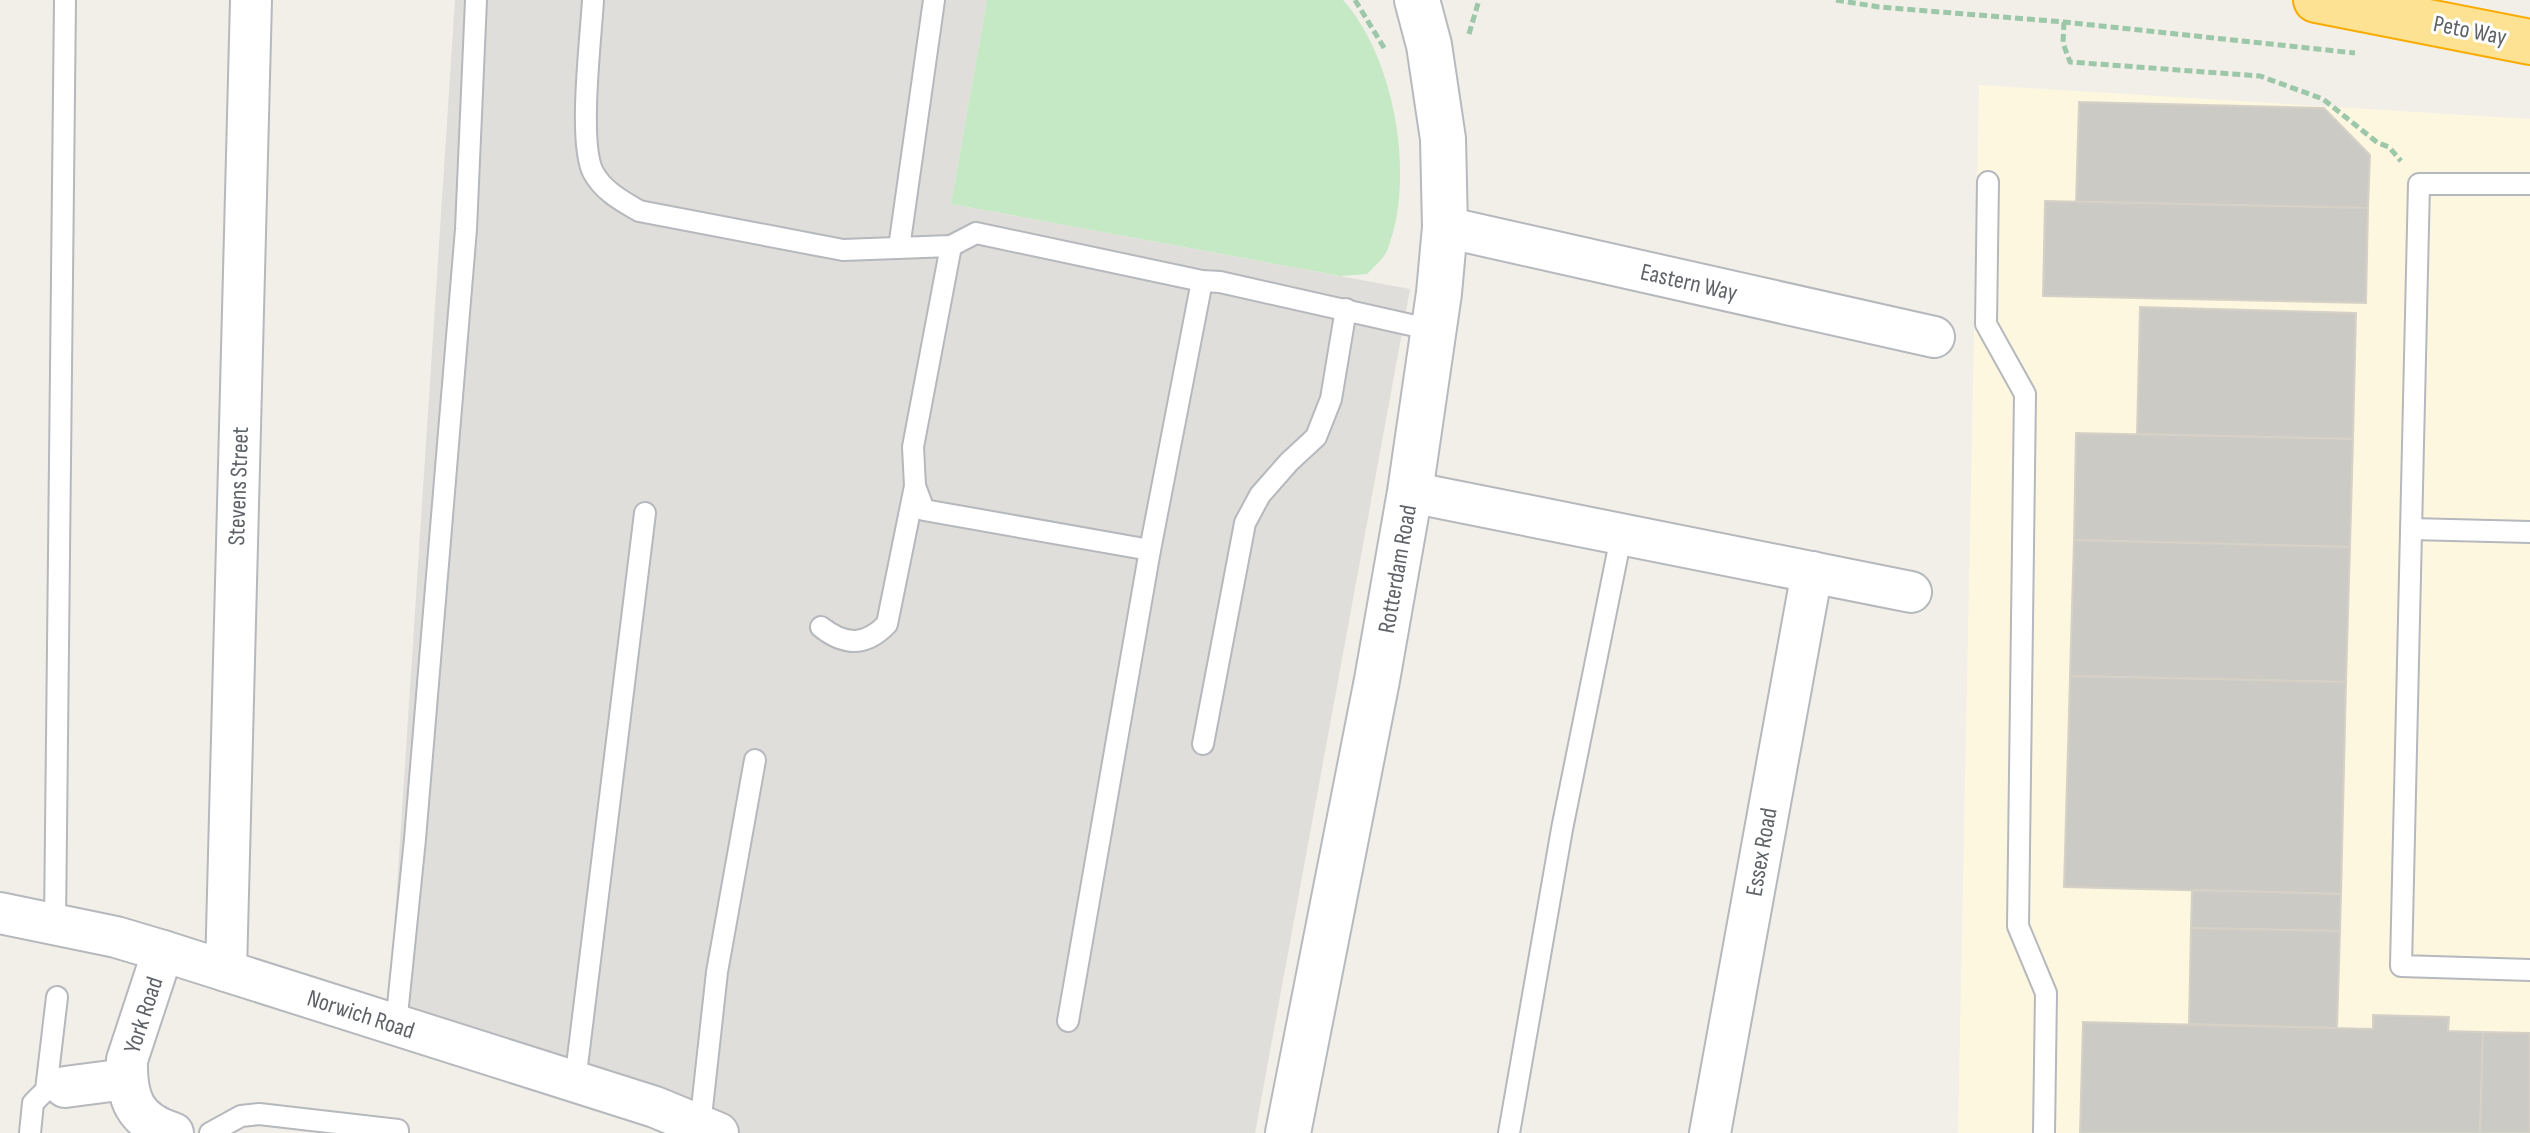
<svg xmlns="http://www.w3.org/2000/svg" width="2530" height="1133" font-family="'Sofia Sans Condensed',sans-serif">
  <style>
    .commercial { fill: #fef7e0 }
    .industrial { fill: #e0deda }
    .green { fill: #c5e8c5 }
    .building { fill: #cccac5; stroke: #d6d1c6; stroke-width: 2 }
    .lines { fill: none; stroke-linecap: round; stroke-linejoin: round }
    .lane-casing { stroke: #b5b8bc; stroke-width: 24 }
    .street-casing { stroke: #b5b8bc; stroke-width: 44 }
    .secondary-casing { stroke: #b6babf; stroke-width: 48 }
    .highway-casing { stroke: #f9ab00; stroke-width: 48 }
    .path { stroke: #9cc7a9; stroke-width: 5; stroke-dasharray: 8 4; stroke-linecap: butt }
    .lane { stroke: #fff; stroke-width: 20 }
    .street { stroke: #fff; stroke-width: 40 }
    .secondary { stroke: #fff; stroke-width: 44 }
    .highway { stroke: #fde293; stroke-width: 44 }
    .labels { text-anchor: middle; stroke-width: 6; stroke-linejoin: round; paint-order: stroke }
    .street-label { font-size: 24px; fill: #5f6368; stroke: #fff }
  </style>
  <rect width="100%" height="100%" fill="#f1efe8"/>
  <path class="commercial" d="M1979,85l551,34v1014h-572z"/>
  <path class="industrial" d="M455,0h532l-36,204 459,85 -155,844h-536l-330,-124z"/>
  <path class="green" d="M987,0h356c52,58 73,178 44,251 -4,8 -13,16 -20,23l-26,2 -390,-72z"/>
  <g class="building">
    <path d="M2079,102l245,6 46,47 -2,53 -292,-6z"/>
    <path d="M2045,201l323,7 -2,95 -323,-7z"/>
    <path d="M2140,307l216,6 -3,126 -216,-5z"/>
    <path d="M2076,433l277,6 -3,108 -276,-7z"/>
    <path d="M2074,540l276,7 -4,135 -276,-6z"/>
    <path d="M2070,676l276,6 -5,212 -277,-7z"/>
    <path d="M2192,890l149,4 -1,37 -149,-3z"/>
    <path d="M2191,928l149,3 -3,97 -148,-4z"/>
    <path d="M2373,1015l76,2 -1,14 35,1 -3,101h-400l3,-111 290,7z"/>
    <path d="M2483,1032l47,1v100h-50z"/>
  </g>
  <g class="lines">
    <defs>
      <g id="lane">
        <path d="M593,0c-2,37 -15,142 0,172 10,19 29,29 46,39l204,39 108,-4 25,-13 226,48 18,1 213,48"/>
        <path d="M1988,182l-2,142 39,70 -7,532 28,67 -2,140"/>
        <path d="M2530,184h-111l-18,782 129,4"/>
        <path d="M951,246l-38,201 2,39 9,24 226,40 52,-269"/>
        <path d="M899,248l35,-248"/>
        <path d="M2411,529l119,3"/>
        <path d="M821,627c24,19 45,19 66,-3l28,-138"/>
        <path d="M1203,744l42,-221 15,-28 29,-33 27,-25 15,-38 15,-90"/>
        <path d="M55,924l10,-924"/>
        <path d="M1068,1021l82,-471"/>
        <path d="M396,1025l19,-186 51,-610 10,-229"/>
        <path d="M575,1082l70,-569"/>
        <path d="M700,1126l17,-154 38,-212"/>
        <path d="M30,1133l3,-30 13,-13 11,-93"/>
        <path d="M210,1133l31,-17 18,-2 139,16v3"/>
        <path d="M1509,1133l53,-304 60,-297"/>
      </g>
      <g id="street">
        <path d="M1445,227l489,110"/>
        <path d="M1410,492l501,100"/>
        <path d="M0,913l116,24 47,14 492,156 63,26"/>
        <path d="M163,951l-36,109c-1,38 7,61 46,73"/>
        <path d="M226,971l25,-971"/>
        <path d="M65,1087l61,-8"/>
        <path d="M1710,1133l102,-561"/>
      </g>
      <path id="secondary" d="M1288,1133l89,-453 33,-188 29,-199 6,-66 -2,-88 -14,-94 -12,-45"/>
      <path id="highway" d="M2316,0l214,42"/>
    </defs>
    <use href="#lane" class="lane-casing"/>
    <use href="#street" class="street-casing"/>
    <use href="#secondary" class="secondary-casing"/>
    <use href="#highway" class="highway-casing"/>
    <g class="path">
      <path d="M1355,0l31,51"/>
      <path d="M1836,0l43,7 185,15 291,31"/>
      <path d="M2064,22l-1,21 7,19 190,14 63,23 55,44 11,4 12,14"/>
      <path d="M1469,34l10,-34"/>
    </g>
    <use href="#lane" class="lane"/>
    <use href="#street" class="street"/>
    <use href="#secondary" class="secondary"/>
    <use href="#highway" class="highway"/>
  </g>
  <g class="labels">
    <g class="street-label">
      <text transform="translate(2470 30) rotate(11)" y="8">Peto Way</text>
      <text transform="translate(1689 282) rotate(13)" y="8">Eastern Way</text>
      <text transform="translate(238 486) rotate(-88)" y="8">Stevens Street</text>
      <text transform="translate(1397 569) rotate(-80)" y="8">Rotterdam Road</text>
      <text transform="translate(1761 852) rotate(-80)" y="8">Essex Road</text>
      <text transform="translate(361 1014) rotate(18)" y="8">Norwich Road</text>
      <text transform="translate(143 1015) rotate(-72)" y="8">York Road</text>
    </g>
  </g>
</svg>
